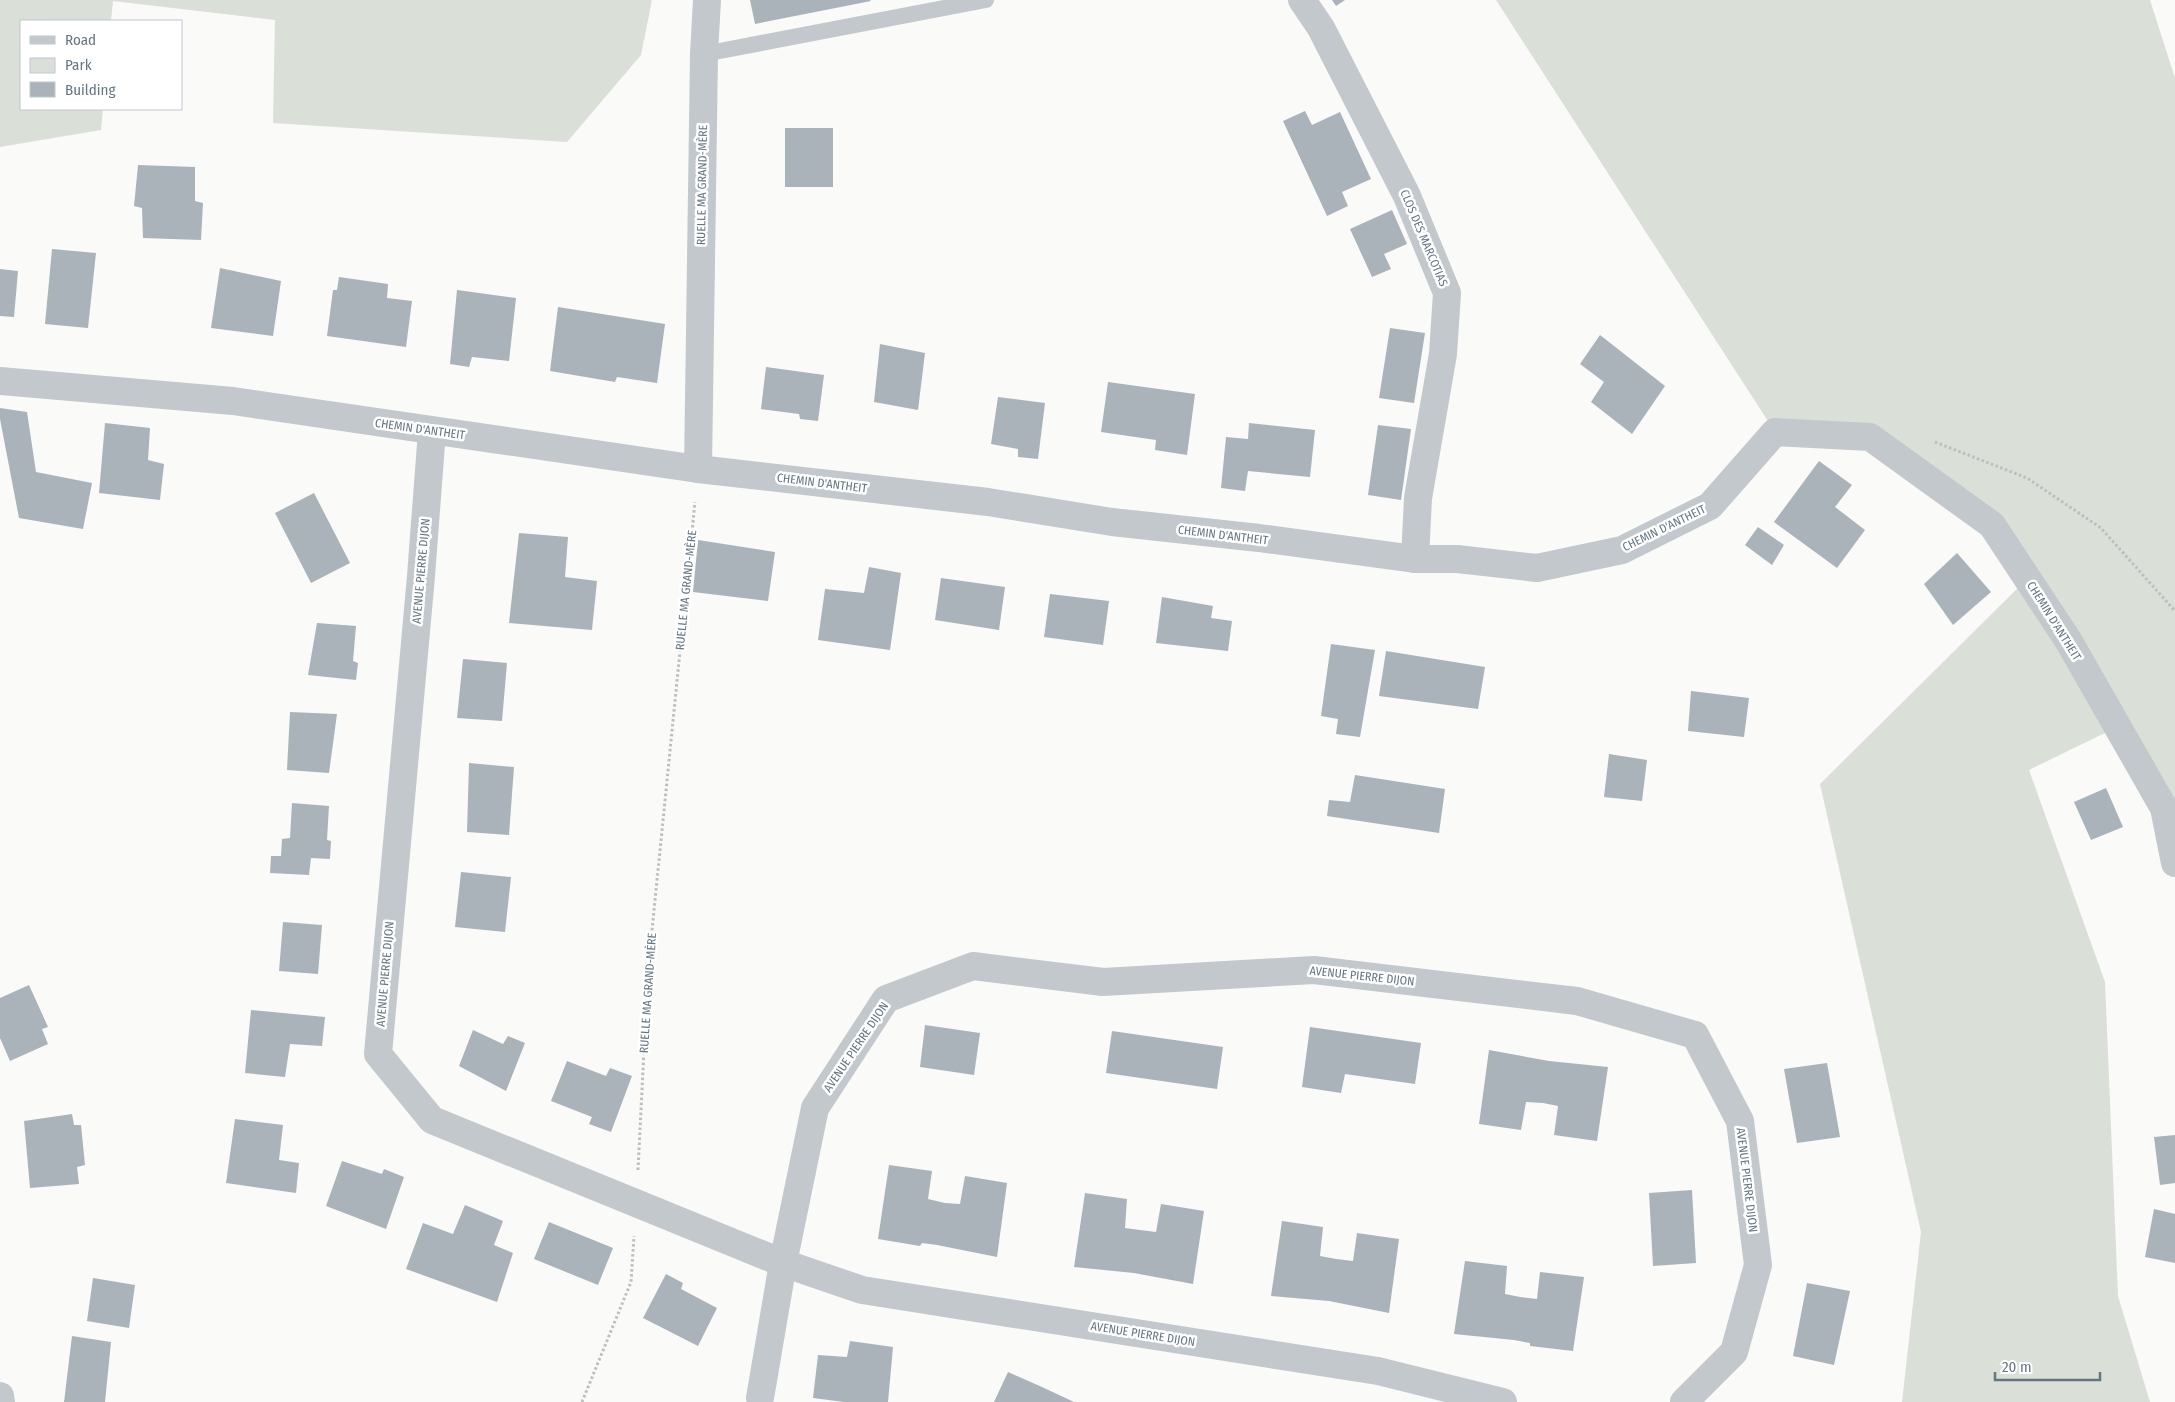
<svg xmlns="http://www.w3.org/2000/svg" width="2175" height="1402" font-family="'Fira Sans Condensed',sans-serif">
  <style>
    .green { fill: #dadfd7 }
    .building { fill: #aab3b9 }
    .lines { fill: none; stroke-linecap: round; stroke-linejoin: round }
    .path { stroke: #bbbfc2; stroke-width: 3; stroke-dasharray: 2.5 2.5; stroke-linecap: butt }
    .service { stroke: #c3c8cc; stroke-width: 16 }
    .minor { stroke: #c3c8cc; stroke-width: 28 }
    .labels { text-anchor: middle; stroke-width: 5; stroke-linejoin: round; paint-order: stroke }
    .street-label { font-size: 12px; fill: #657683; stroke: #fff }
  </style>
  <rect width="100%" height="100%" fill="#fafaf8"/>
  <g class="green">
    <path d="M0,0h652l-11,55 -74,87 -294,-19 2,-103 -162,-19 -2,20h-90v88h82l-2,21 -101,17z"/>
    <path d="M1496,0h654l25,78v785l-58,-136 -88,43 76,212 13,314 32,106h-248l19,-170 -101,-448 207,-205 -35,-54 -122,-88 -95,-5z"/>
  </g>
  <g class="building">
    <path d="M750,0h120l1,1 -116,23z"/>
    <path d="M1332,0h13l-9,6z"/>
    <path d="M1305,111l7,14 28,-13 31,67 -29,13 6,14 -21,10 -44,-95z"/>
    <rect x="785" y="128" width="48" height="59"/>
    <path d="M138,165l57,2v34l8,2 -2,37 -58,-2 -1,-30 -8,-2z"/>
    <path d="M1392,210l15,34 -23,10 7,15 -19,8 -22,-48z"/>
    <path d="M52,249l44,4 -8,75 -43,-4z"/>
    <path d="M220,268l61,13 -8,55 -62,-8z"/>
    <path d="M0,269l18,2 -4,46 -14,-1z"/>
    <path d="M339,277l49,7 -1,14 25,3 -6,46 -79,-11 6,-46h4z"/>
    <path d="M457,290l59,8 -7,63 -37,-4 -3,10 -19,-3z"/>
    <path d="M558,307l107,17 -8,59 -40,-6 -2,5 -65,-11z"/>
    <path d="M1390,328l35,5 -11,70 -35,-5z"/>
    <path d="M1600,335l65,51 -33,48 -41,-32 13,-20 -24,-18z"/>
    <path d="M880,344l45,9 -7,57 -44,-8z"/>
    <path d="M766,367l58,8 -6,46 -18,-2 -1,-5 -38,-5z"/>
    <path d="M1108,382l87,12 -8,61 -32,-5 1,-10 -55,-8z"/>
    <path d="M998,397l47,6 -7,56 -20,-2v-8l-27,-5z"/>
    <path d="M0,408l27,4 9,60 56,11 -9,46 -64,-11 -19,-99z"/>
    <path d="M105,423l45,5 -2,32 16,4 -4,36 -61,-7z"/>
    <path d="M1249,423l66,7 -5,47 -62,-6 -3,20 -24,-3 5,-51 22,2z"/>
    <path d="M1378,425l33,4 -10,71 -33,-5z"/>
    <path d="M1819,461l33,24 -17,22 30,23 -28,38 -63,-46z"/>
    <path d="M314,493l36,70 -39,20 -36,-70z"/>
    <path d="M1758,527l26,18 -12,20 -27,-20z"/>
    <path d="M519,533l49,4 -3,40 32,4 -5,49 -83,-7z"/>
    <path d="M698,540l77,12 -7,49 -75,-9z"/>
    <path d="M1957,553l34,39 -38,33 -29,-41z"/>
    <path d="M869,567l32,6 -11,77 -72,-10 7,-51 39,4z"/>
    <path d="M941,578l64,9 -6,43 -64,-10z"/>
    <path d="M1050,594l59,7 -6,44 -59,-8z"/>
    <path d="M1162,597l51,9 -2,12 21,3 -4,30 -72,-8z"/>
    <path d="M317,623l39,3 -3,35 5,2 -2,17 -48,-5z"/>
    <path d="M1331,644l44,6 -15,87 -24,-3 2,-15 -17,-3z"/>
    <path d="M1386,651l99,16 -7,42 -99,-13z"/>
    <path d="M463,659l44,4 -5,58 -45,-3z"/>
    <path d="M1691,691l58,7 -5,39 -56,-6z"/>
    <path d="M290,712l47,2 -8,59 -42,-3z"/>
    <path d="M1609,754l38,6 -5,41 -38,-4z"/>
    <path d="M469,763l45,4 -5,68 -42,-3z"/>
    <path d="M1355,775l90,14 -6,44 -112,-17 2,-16 21,2z"/>
    <path d="M2106,788l17,39 -32,13 -17,-38z"/>
    <path d="M292,803l37,3 -2,34 4,1 -1,18 -19,-1 -2,17 -39,-2 1,-17h10l1,-17 8,-1z"/>
    <path d="M461,872l50,5 -6,55 -50,-5z"/>
    <path d="M283,922l39,3 -4,49 -39,-3z"/>
    <path d="M29,985l19,42 -6,2 6,15 -38,17 -10,-23v-40z"/>
    <path d="M251,1010l74,7 -3,29 -32,-2 -5,33 -40,-4z"/>
    <path d="M925,1025l55,8 -6,42 -54,-8z"/>
    <path d="M1310,1027l111,16 -6,41 -70,-10 -4,19 -39,-6z"/>
    <path d="M473,1030l30,14 5,-8 17,7 -19,48 -47,-25z"/>
    <path d="M1112,1031l111,16 -6,42 -111,-16z"/>
    <path d="M1489,1050l60,11 59,6 -11,74 -43,-6 4,-29 -15,-3 -17,-1 -5,28 -42,-6z"/>
    <path d="M567,1061l39,15 4,-8 22,8 -21,56 -22,-8 3,-7 -41,-16z"/>
    <path d="M1827,1063l13,74 -43,6 -13,-74z"/>
    <path d="M72,1114l2,11h7l4,40 -8,2 2,17 -49,4 -6,-67z"/>
    <path d="M235,1119l48,6 -4,35 20,3 -3,30 -70,-10z"/>
    <path d="M2175,1135v48l-15,2 -6,-48z"/>
    <path d="M342,1161l40,13 2,-5 20,8 -18,52 -60,-23z"/>
    <path d="M889,1165l43,6 -4,28 17,4 15,1 5,-28 42,7 -10,74 -60,-12 -15,-2 -2,3 -42,-7z"/>
    <path d="M1692,1190l4,73 -43,3 -4,-73z"/>
    <path d="M1085,1193l42,6 -2,29 15,2 16,2 5,-28 43,7 -11,73 -59,-11 -60,-6z"/>
    <path d="M465,1205l38,16 -9,24 19,8 -16,49 -91,-33 17,-46 30,11z"/>
    <path d="M2154,1209l21,5v49l-30,-6z"/>
    <path d="M1282,1221l41,6 -3,29 16,3 17,2 4,-28 42,6 -10,74 -60,-12 -58,-5z"/>
    <path d="M549,1222l64,26 -15,37 -64,-26z"/>
    <path d="M1465,1261l42,5 -2,28 15,3 17,2 3,-27 44,5 -11,74 -43,-5v-3l-16,-3 -60,-6z"/>
    <path d="M666,1274l17,9 -2,6 36,19 -19,38 -55,-28z"/>
    <path d="M93,1278l42,7 -6,43 -42,-7z"/>
    <path d="M1807,1283l43,8 -16,74 -41,-9z"/>
    <path d="M72,1336l39,6 -6,60h-41z"/>
    <path d="M850,1341l43,6 -5,55h-44l-31,-4 5,-43 29,2z"/>
    <path d="M1008,1372l34,15 32,15h-80z"/>
  </g>
  <g class="lines">
    <g class="path">
      <path d="M1935,442l92,36 74,50 74,83"/>
      <path d="M638,1170l10,-200 47,-468"/>
      <path d="M582,1402l49,-120 3,-46"/>
    </g>
    <path class="service" d="M704,54l282,-54"/>
    <g class="minor">
      <path d="M1302,0l19,28 86,168 40,97 -4,61 -25,144 -3,61"/>
      <path d="M0,381l233,20 465,68 290,33 124,20 147,16 156,21h42l80,9 85,-18 88,-44 65,-74 95,5 122,88 76,115 96,168 11,55"/>
      <path d="M432,431l-11,145 -43,478 54,66 351,143 79,27 516,81 125,31"/>
      <path d="M698,469l6,-415 3,-54"/>
      <path d="M0,1396l1,6"/>
      <path d="M760,1398l23,-135 32,-155 71,-109 87,-33 130,16 211,-12 263,31 118,34 45,86 18,144 -24,87 -50,50"/>
    </g>
  </g>
  <g class="labels">
    <g class="street-label">
      <text transform="translate(702 185) rotate(-89)" y="4">RUELLE MA GRAND-MÈRE</text>
      <text transform="translate(1424 238) rotate(67)" y="4">CLOS DES MARCOTIAS</text>
      <text transform="translate(420 429) rotate(8)" y="4">CHEMIN D'ANTHEIT</text>
      <text transform="translate(822 483) rotate(7)" y="4">CHEMIN D'ANTHEIT</text>
      <text transform="translate(1664 528) rotate(-26)" y="4">CHEMIN D'ANTHEIT</text>
      <text transform="translate(1223 535) rotate(7)" y="4">CHEMIN D'ANTHEIT</text>
      <text transform="translate(421 571) rotate(-85)" y="4">AVENUE PIERRE DIJON</text>
      <text transform="translate(686 590) rotate(-84)" y="4">RUELLE MA GRAND-MÈRE</text>
      <text transform="translate(2054 621) rotate(58)" y="4">CHEMIN D'ANTHEIT</text>
      <text transform="translate(385 974) rotate(-85)" y="4">AVENUE PIERRE DIJON</text>
      <text transform="translate(1362 976) rotate(6)" y="4">AVENUE PIERRE DIJON</text>
      <text transform="translate(648 993) rotate(-86)" y="4">RUELLE MA GRAND-MÈRE</text>
      <text transform="translate(856 1047) rotate(-56)" y="4">AVENUE PIERRE DIJON</text>
      <text transform="translate(1747 1180) rotate(83)" y="4">AVENUE PIERRE DIJON</text>
      <text transform="translate(1143 1334) rotate(9)" y="4">AVENUE PIERRE DIJON</text>
    </g>
  </g>
  <rect x="20" y="20" width="162" height="90" fill="#ffffff" stroke="#c1c8cd"/>
  <rect x="30" y="36" width="25" height="8" fill="#c3c8cc" stroke="#c1c8cd"/>
  <text x="65" y="45" font-size="15" fill="#657683">Road</text>
  <rect x="30" y="58" width="25" height="15" fill="#dadfd7" stroke="#c1c8cd"/>
  <text x="65" y="70" font-size="15" fill="#657683">Park</text>
  <rect x="30" y="82" width="25" height="15" fill="#aab3b9" stroke="#c1c8cd"/>
  <text x="65" y="95" font-size="15" fill="#657683">Building</text>
  <path d="M1995 1372v8h105v-8" fill="none" stroke="#657683" stroke-width="2.5"/>
  <text x="2002" y="1372" font-size="15" fill="#657683" stroke="#ffffff" stroke-width="4" paint-order="stroke">20 m</text>
</svg>
